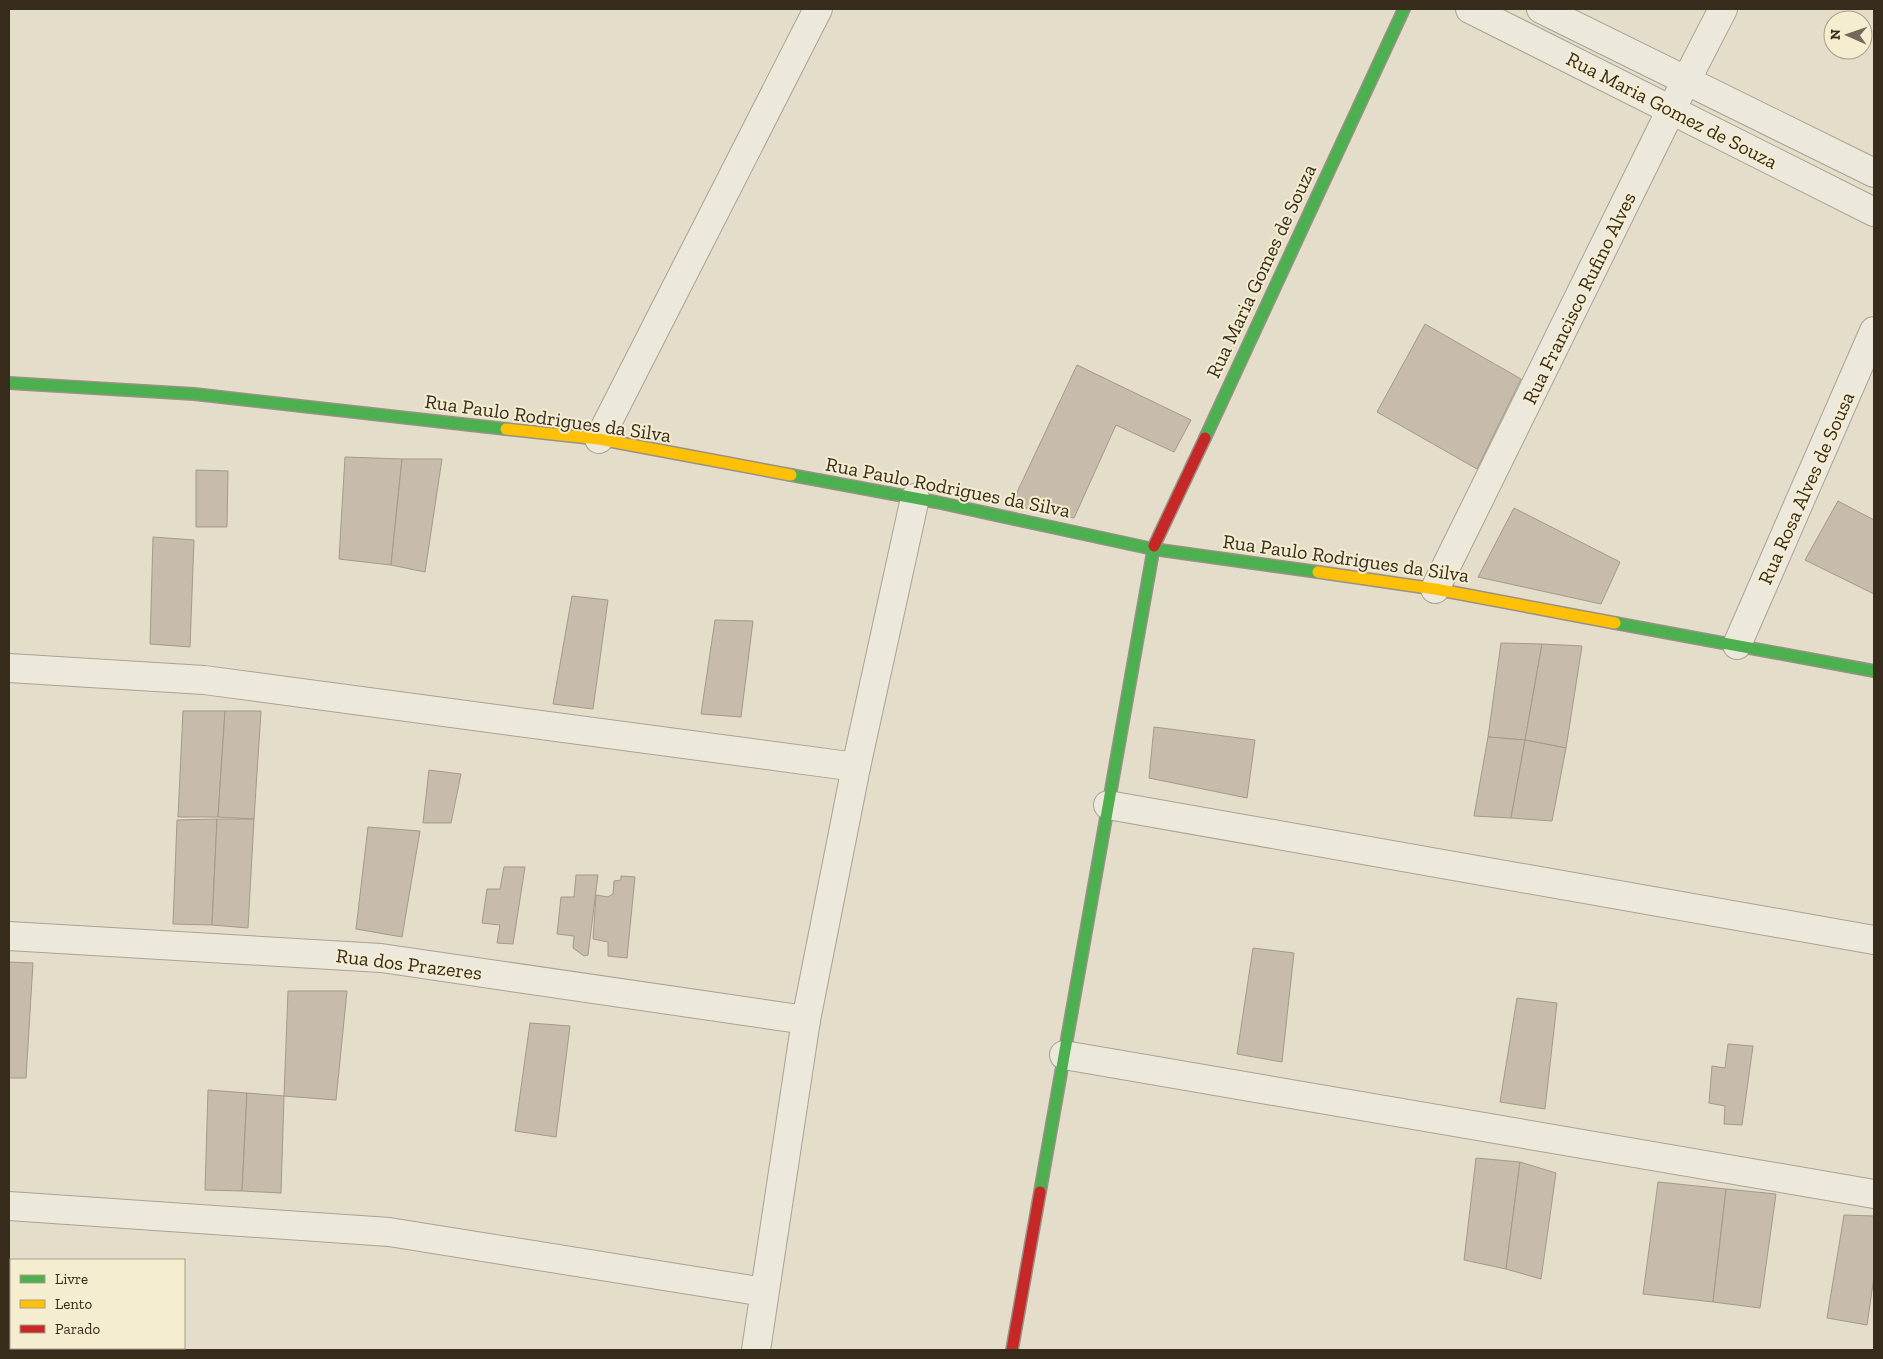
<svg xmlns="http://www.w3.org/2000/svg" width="1883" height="1359" font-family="'Zilla Slab',serif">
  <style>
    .building { fill: #c7bbab; stroke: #a4998a }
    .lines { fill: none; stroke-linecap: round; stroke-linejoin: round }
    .street-casing { stroke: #a9a294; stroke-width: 30 }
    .fast-casing { stroke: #989184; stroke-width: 14 }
    .slow-casing { stroke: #989184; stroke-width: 14 }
    .jam-casing { stroke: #989184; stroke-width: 14 }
    .street { stroke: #ece8dc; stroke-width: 28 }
    .fast { stroke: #4caf50; stroke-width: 11 }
    .slow { stroke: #ffc107; stroke-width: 11 }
    .jam { stroke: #c62828; stroke-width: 11 }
    .labels { text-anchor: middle; stroke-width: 4; stroke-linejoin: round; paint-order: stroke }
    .street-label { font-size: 20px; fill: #372b1c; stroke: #f5edd0 }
  </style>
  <rect width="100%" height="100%" fill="#e4ddca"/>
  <g class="building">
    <path d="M1425,324l96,55 -44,90 -100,-57z"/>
    <path d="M1077,365l114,55 -17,32 -58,-27 -42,93 -63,-13z"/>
    <path d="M345,457l57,2 -11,106 -52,-6z"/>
    <path d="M402,459h40l-17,113 -34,-7z"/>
    <path d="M196,470l32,1 -1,56h-31z"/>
    <path d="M1838,501l36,19v74l-69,-34z"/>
    <path d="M1514,508l106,54 -19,42 -123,-27z"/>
    <path d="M153,537l41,3 -4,107 -40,-3z"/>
    <path d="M572,596l36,4 -15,109 -40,-5z"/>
    <path d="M715,620l38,1 -12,96 -40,-3z"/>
    <path d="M1501,643l41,1 -17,96 -37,-3z"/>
    <path d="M1542,644l40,2 -16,102 -41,-8z"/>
    <path d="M183,711h42l-7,106h-40z"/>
    <path d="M225,711h36l-7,108 -36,-2z"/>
    <path d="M1154,727l101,13 -8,58 -98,-20z"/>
    <path d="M1488,737l37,3 -14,78 -37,-2z"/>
    <path d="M1525,740l41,8 -14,73 -41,-3z"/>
    <path d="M429,770l32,4 -10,49h-28z"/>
    <path d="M217,819l-5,106 -39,-1 4,-104z"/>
    <path d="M217,819h37l-6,109 -36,-3z"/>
    <path d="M368,827l52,4 -18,106 -46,-8z"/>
    <path d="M504,867h21l-12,77 -16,-1 3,-18 -18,-2 5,-34h13z"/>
    <path d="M576,875h22l-10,80 -4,1 -11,-8 1,-12 -17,-2 4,-37h13z"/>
    <path d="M621,876l14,1 -8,81 -19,-2v-14l-15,-3 3,-44 12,2 5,-3 1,-13 7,-1z"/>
    <path d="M1253,948l41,5 -12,109 -45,-8z"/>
    <path d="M9,962l24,1 -7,115h-17z"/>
    <path d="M288,991h59l-11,109 -52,-4z"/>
    <path d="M1517,998l40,5 -12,106 -45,-7z"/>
    <path d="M530,1023l40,3 -14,111 -41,-6z"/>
    <path d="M1728,1044l25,2 -11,79 -18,-1 1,-18 -16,-3 3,-37 13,2z"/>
    <path d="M208,1090l39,3 -5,98 -37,-1z"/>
    <path d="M247,1093l37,3 -3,97 -39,-2z"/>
    <path d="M1476,1158l44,4 -14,107 -42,-9z"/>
    <path d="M1520,1162l36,11 -15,106 -35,-10z"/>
    <path d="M1658,1182l68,7 -13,113 -70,-8z"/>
    <path d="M1726,1189l50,5 -16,114 -47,-6z"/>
    <path d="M1844,1215l30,1v61l-7,48 -40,-7z"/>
  </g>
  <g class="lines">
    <defs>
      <g id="street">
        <path d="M1470,9l404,203"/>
        <path d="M1541,9l333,164"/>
        <path d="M599,439l219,-430"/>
        <path d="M1435,589l236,-479 52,-101"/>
        <path d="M1737,645l137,-314"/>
        <path d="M9,668l195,12 652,87"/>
        <path d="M1108,805l766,135"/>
        <path d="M9,936l372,22 425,62"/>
        <path d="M1064,1055l810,139"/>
        <path d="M9,1206l380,26 375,60"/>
        <path d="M756,1350l50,-330 50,-253 59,-269"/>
      </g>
      <g id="fast">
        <path d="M9,383l185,11 312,35"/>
        <path d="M1205,438l199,-429"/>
        <path d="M791,475l145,27 217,47 165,23"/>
        <path d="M1615,623l259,48"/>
        <path d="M1040,1192l114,-646"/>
      </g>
      <g id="slow">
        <path d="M506,429l93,10 192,36"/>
        <path d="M1318,572l117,17 180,34"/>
      </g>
      <g id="jam">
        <path d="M1154,546l51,-108"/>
        <path d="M1012,1350l28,-158"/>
      </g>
    </defs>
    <use href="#street" class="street-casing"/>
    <use href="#fast" class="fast-casing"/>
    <use href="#slow" class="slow-casing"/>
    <use href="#jam" class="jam-casing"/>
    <use href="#street" class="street"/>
    <use href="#fast" class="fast"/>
    <use href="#slow" class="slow"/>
    <use href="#jam" class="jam"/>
  </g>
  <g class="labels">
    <g class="street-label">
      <text transform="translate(1672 110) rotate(27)" y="7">Rua Maria Gomez de Souza</text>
      <text transform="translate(1261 271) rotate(-65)" y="7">Rua Maria Gomes de Souza</text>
      <text transform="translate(1579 298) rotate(-64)" y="7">Rua Francisco Rufino Alves</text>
      <text transform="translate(548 418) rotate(8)" y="7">Rua Paulo Rodrigues da Silva</text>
      <text transform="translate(948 487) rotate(11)" y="7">Rua Paulo Rodrigues da Silva</text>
      <text transform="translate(1806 488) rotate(-66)" y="7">Rua Rosa Alves de Sousa</text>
      <text transform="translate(1346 558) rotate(8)" y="7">Rua Paulo Rodrigues da Silva</text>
      <text transform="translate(409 964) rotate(7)" y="7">Rua dos Prazeres</text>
    </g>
  </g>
  <rect width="1883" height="1359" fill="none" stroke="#372b1c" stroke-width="20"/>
  <rect x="10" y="1259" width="175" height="90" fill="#f5edd0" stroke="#a99f88"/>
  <rect x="20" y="1275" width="25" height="8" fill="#4caf50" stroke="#a99f88"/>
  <text x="55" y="1284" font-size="15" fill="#372b1c">Livre</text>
  <rect x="20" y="1300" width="25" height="8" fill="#ffc107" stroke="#a99f88"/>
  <text x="55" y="1309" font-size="15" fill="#372b1c">Lento</text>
  <rect x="20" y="1325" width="25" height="8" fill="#c62828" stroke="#a99f88"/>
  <text x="55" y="1334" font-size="15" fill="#372b1c">Parado</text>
  <g transform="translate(1848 35) rotate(272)"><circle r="24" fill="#f5edd0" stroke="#a99f88"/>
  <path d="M0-4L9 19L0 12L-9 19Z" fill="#746959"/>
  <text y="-8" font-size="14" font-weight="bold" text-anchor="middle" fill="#372b1c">N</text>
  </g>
</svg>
